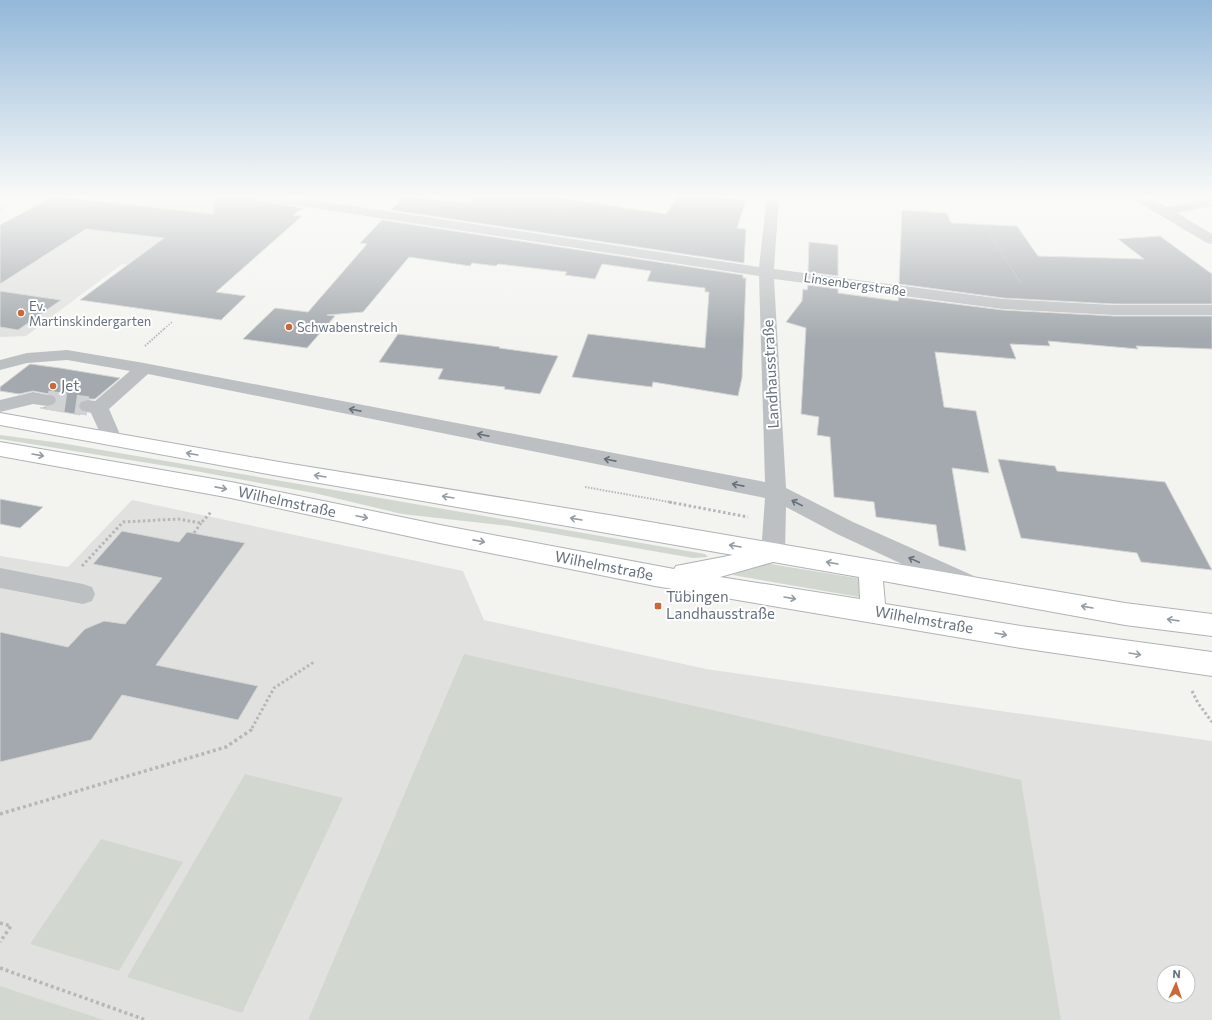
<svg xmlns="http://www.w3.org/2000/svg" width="1212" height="1020" font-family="Commissioner,sans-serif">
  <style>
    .built { fill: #e1e2e0; fill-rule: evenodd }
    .green { fill: #d2d8d0 }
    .building { fill: #a3a9ae; stroke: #d4d5d3 }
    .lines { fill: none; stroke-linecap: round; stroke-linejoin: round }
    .minor-tunnel { stroke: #d0d2d3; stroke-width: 19; stroke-dasharray: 19 10; stroke-linecap: butt }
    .major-casing { stroke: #afb2b6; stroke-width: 2 }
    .path-far3 { stroke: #b5b7ba; stroke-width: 1.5; stroke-dasharray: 1.5 1.5; stroke-linecap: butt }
    .path-far2 { stroke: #b5b7ba; stroke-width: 2; stroke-dasharray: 1.5 1.5; stroke-linecap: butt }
    .path-far1 { stroke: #b5b7ba; stroke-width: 3; stroke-dasharray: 2.5 2.5; stroke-linecap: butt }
    .path { stroke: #b5b7ba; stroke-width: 3.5; stroke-dasharray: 3 3; stroke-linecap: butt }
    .minor { fill: #bdc0c3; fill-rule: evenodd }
    .major { fill: #fff; fill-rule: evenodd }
    .oneway { stroke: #66717d }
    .oneway2 { stroke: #949ca4 }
    .poi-dot { fill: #cd6737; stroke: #fff; stroke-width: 1.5 }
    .labels { text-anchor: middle; stroke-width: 4; stroke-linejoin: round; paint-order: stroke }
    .far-street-label { font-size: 13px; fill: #66717d; stroke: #fff }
    .far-poi-label { font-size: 13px; fill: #66717d; stroke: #fff; text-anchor: start }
    .street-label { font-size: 15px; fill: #66717d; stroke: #fff }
    .poi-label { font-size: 15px; fill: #66717d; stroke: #fff; text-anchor: start }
  </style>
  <rect width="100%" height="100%" fill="#f3f3f0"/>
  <g class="built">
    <path d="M140,196h60l47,5 -84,68 -41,-5 -96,72 -26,1v-53z"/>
    <path d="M132,500l331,71 21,49 222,49 506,72v279h-1212v-464l68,11zM1164,972h24v24h-24z"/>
  </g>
  <g class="green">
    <path d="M0,435l61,8 644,111 3,3 -15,1 -184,-32 -107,-12 -88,-21 -135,-25 -179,-29z"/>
    <path d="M764,563l99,16 -4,18 -127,-22z"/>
    <path d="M464,654l557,126 40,240h-753z"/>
    <path d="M245,774l98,24 -101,215 -115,-36z"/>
    <path d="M101,839l82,23 -64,109 -89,-27z"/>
    <path d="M0,986l104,34h-104z"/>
  </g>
  <g class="building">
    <path d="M54,196l159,18 1,-18h41l2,4 45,8 -9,7 9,1 -86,76 30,4 -25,24 -141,-20 84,-62 -78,-9 -86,55v-59z"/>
    <path d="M404,196l65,7 6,-7h74l117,18 12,-18h32l36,4 -9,28 9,1 -2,34 -353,-53z"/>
    <path d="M902,210l45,3 4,10 66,3 21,30 106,3 -26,-20 42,-3 52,38v30h-98l-111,-6 -104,-14z"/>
    <path d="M382,220l361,55v3h3l-4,100 -4,18 -85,-14 -1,5 -80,-10 16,-43 117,14 4,-56h-4v-4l-58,-7 4,-10 -49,-7 -7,15 -30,-4 2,-3 -69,-8 -2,2 -24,-3 -2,3 -61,-9 -46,55 -36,3 8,1 -28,32 -64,-9 32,-31 33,4 59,-68 -7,-1z"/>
    <path d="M809,242l29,3v31l-30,-4z"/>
    <path d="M808,285l30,4v4l60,8 1,-4 104,13 111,6h98v33l-76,-3 2,3 -90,-8 2,5 -40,-2 6,15 -81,-7 9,55 32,4 13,62 -37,-5 14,83 -27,-5 -3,-21 -60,-8 -2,-15 -40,-5 -4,-60 -13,-2 2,-18 -18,-3 5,-86 -20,-6 16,-21 1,-12 4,1z"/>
    <path d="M0,291l61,9 -43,30 -18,-3z"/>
    <path d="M398,334l102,13 -1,1 59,8 -18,38 -36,-5 1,-2 -67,-8 5,-10 -64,-7z"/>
    <path d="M30,364l30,4 60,10 -25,21h-7l-8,2 -2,6 2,4 3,1 -3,3 -40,-7 15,-3 2,-6 -3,-4 -21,-4 -14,3 -19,-3v-4z"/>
    <path d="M998,459l57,7 2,5 108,11 47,88 -71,-8 -4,-9 -116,-15z"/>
    <path d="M0,499l43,8 -23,21 -20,-4z"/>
    <path d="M122,531l57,11 8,-10 58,11 -89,122 102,21 -20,34 -116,-25 -31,45 -91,22v-130l68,15 17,-18 19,-8 21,3 37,-46 -69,-14z"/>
  </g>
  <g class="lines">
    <path class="minor-tunnel" d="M47,400l41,6"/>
    <defs>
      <path id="major" d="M0,413l279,49 336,54 510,87 87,11v22l-87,-11 -242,-44 2,23 136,22 191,26v24l-191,-28 -366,-62 -215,-43 -209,-45 -231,-42v-14l231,40 209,43 234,44 2,-3 57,-11 -454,-79 -279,-51zM773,562l86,15 1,22 -140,-22z"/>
    </defs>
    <use href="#major" class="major-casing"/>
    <g class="path-far3">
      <path d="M452,204l8,-8"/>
      <path d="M0,210l23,-14"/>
      <path d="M506,211l5,-6"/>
      <path d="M554,220l16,-22 -1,-2"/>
      <path d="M984,225l36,57"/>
      <path d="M605,226l15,-23"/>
      <path d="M164,329l8,-7"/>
    </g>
    <g class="path-far2">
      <path d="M145,346l20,-18"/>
      <path d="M585,487l90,16"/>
    </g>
    <g class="path-far1">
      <path d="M669,502l79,15"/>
      <path d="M194,533l7,-10"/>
      <path d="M82,566l41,-44 55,-3 23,4 11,-12"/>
      <path d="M1192,691l6,12 14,19"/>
      <path d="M252,728l22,-40 40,-26"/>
    </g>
    <g class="path">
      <path d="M0,814l226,-67 25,-17 2,-3"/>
      <path d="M0,923l11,3 -11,16"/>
      <path d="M0,968l146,52"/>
    </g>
    <g class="minor">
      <path d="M256,196h30l473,71 8,-71h12l-5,73 229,30 111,6h98v10h-98l-111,-6 -229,-30 12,209 67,34 121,54 3,7 -3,7 -9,3 -128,-59 -51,-27 -1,46 -4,7 -8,2 -8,-2 -4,-7 4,-55 -617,-124 -39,35 13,30 -3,5 -7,2 -7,-2 -14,-31 -10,-3 -2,-4 2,-4 7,-2 7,1 35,-30 -63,-11 -40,3 -27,7v-10l27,-7 40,-3 77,13 621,119 -6,-206 -497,-76 -5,-1z"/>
      <path d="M1132,196h15l20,11 45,-9v8l-35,7 35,21v10l-5,-1 -74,-44z"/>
      <path d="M33,392l21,4 2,4 -2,4 -7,2 -14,-2 -33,8v-12z"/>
      <path d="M0,568l83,16 9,3 3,7 -3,7 -9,3 -83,-16z"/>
    </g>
    <use href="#major" class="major"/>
  </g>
  <defs><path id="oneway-shaft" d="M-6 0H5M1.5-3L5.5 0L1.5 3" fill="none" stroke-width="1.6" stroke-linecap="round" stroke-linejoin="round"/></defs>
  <g class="oneway">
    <use href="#oneway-shaft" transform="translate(355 410) rotate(-169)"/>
    <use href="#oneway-shaft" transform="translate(483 435) rotate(-169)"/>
    <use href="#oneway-shaft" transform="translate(610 460) rotate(-169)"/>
    <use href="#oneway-shaft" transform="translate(738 485) rotate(-169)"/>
    <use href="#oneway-shaft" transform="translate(797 503) rotate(-153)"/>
    <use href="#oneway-shaft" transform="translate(914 560) rotate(-155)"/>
  </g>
  <g class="oneway2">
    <use href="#oneway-shaft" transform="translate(192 454) rotate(-170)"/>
    <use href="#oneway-shaft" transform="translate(38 455) rotate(10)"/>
    <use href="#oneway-shaft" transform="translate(320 476) rotate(-171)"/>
    <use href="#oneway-shaft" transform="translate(221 488) rotate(11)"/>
    <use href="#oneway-shaft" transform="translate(448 497) rotate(-171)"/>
    <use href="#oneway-shaft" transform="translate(362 517) rotate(12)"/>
    <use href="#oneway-shaft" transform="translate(576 519) rotate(-170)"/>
    <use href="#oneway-shaft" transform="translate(479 541) rotate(11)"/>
    <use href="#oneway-shaft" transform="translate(735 546) rotate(-170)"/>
    <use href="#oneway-shaft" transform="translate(832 563) rotate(-170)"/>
    <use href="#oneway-shaft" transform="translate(790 598) rotate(10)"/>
    <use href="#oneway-shaft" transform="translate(1087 607) rotate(-170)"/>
    <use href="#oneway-shaft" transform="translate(1173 620) rotate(-172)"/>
    <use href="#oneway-shaft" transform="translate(1001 634) rotate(10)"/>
    <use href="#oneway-shaft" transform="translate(1135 654) rotate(9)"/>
  </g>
  <linearGradient id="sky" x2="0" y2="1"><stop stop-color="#93b8d9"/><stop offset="0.58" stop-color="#fafaf8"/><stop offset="1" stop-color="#fafaf8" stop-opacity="0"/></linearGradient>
  <rect width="1212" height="339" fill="url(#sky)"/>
  <g class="poi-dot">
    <circle cx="21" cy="313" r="4"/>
    <circle cx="289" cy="327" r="4"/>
    <circle cx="53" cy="386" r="4"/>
    <rect x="654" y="602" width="8" height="8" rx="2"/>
  </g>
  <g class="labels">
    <g class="far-street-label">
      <text transform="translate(855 284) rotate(8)" y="5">Linsenbergstraße</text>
    </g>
    <g class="far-poi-label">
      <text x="29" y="311">Ev.<tspan x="29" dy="15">Martinskindergarten</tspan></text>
      <text x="297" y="332">Schwabenstreich</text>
    </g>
    <g class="street-label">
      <text transform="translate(771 374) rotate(-93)" y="5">Landhausstraße</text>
      <text transform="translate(287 502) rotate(12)" y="5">Wilhelmstraße</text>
      <text transform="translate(604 566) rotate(11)" y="5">Wilhelmstraße</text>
      <text transform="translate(924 620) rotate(10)" y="5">Wilhelmstraße</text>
    </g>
    <g class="poi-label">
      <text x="61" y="391">Jet</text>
      <text x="666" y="602">Tübingen<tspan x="666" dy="17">Landhausstraße</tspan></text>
    </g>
  </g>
  <g transform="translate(1176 984) rotate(3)"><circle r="19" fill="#ffffff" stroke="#c2c6cb"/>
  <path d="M0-3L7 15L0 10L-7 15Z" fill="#cd6737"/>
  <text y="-6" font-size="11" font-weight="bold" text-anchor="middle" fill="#66717d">N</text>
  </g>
</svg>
